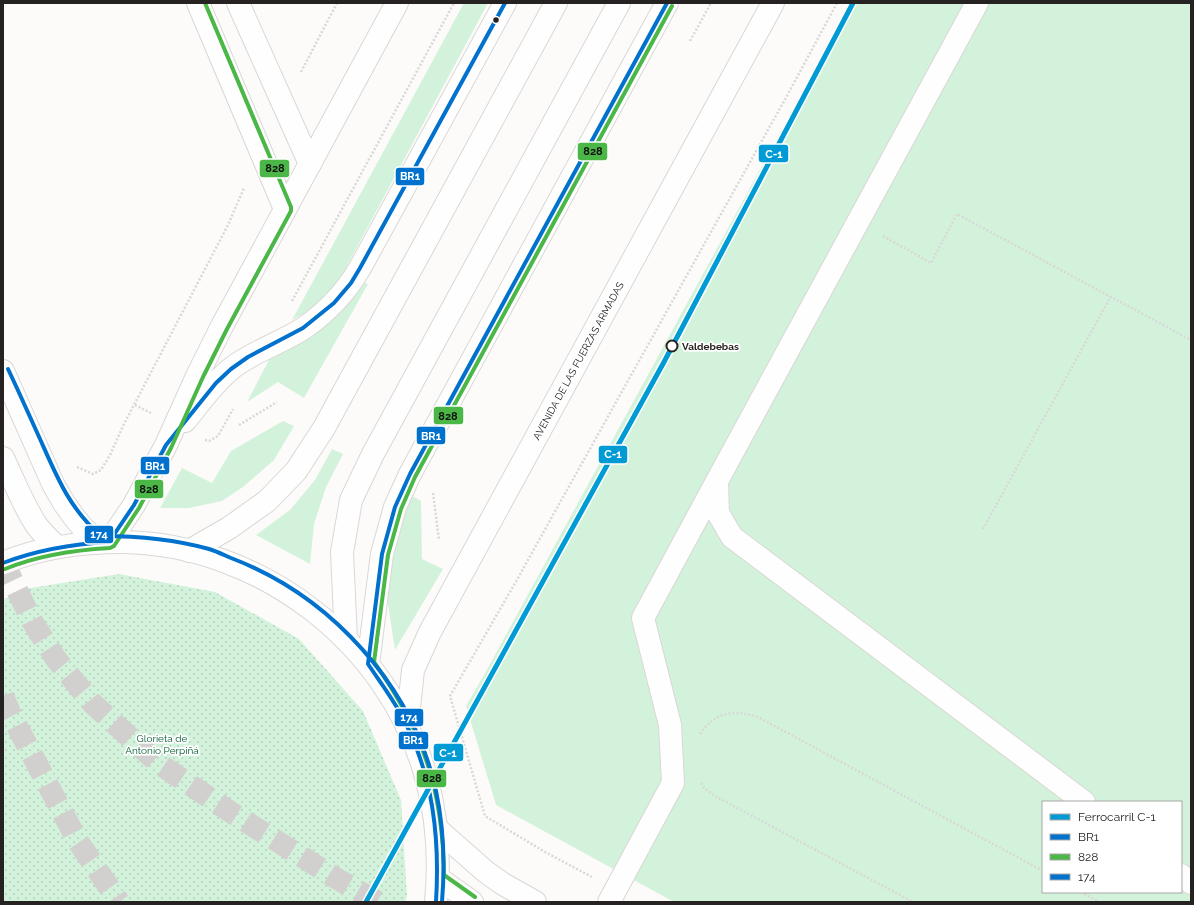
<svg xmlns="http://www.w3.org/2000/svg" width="1194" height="905" font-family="Raleway,sans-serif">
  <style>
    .green { fill: #d3f2db; fill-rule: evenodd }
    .park { fill: url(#park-dots) }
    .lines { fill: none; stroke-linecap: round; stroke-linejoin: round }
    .major-tunnel { stroke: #d2d0ce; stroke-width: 22; stroke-dasharray: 22 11; stroke-linecap: butt }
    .minor-casing { stroke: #d9d7d5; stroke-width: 24 }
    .path { stroke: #d8d8d8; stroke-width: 2.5; stroke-dasharray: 2 2; stroke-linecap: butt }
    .minor { stroke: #fffefe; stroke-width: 22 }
    .bus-1-casing { stroke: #fff; stroke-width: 7 }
    .bus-2-casing { stroke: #fff; stroke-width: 7 }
    .bus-3-casing { stroke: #fff; stroke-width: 7 }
    .bus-1 { stroke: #0072ce; stroke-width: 4 }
    .bus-2 { stroke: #4ab747; stroke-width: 4 }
    .bus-3 { stroke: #0072ce; stroke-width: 4 }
    .rail-1-casing { stroke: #fff; stroke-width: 8 }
    .rail-1 { stroke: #009ad5; stroke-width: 5 }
    .bus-dot { fill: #252221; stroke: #fff; stroke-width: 1.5 }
    .stop-dot { fill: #fff; stroke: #252221; stroke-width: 2 }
    .labels { text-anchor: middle; stroke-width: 3.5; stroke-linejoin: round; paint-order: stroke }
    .stop-label { font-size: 10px; font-weight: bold; fill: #252221; stroke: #fff; text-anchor: start }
    .street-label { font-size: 10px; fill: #252221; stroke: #fff }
    .park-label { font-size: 10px; fill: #005b31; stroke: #fff }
    .line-badge { stroke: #fff; stroke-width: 1.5 }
    .badge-label { font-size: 11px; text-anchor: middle; font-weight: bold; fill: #fff }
    .pale-badge-label { font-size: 11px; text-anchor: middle; font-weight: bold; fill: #111 }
  </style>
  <defs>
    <pattern id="park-dots" width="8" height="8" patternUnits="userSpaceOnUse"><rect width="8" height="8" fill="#d3f2db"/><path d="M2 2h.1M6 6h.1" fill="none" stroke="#b5cfbc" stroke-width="1.8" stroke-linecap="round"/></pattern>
  </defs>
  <rect width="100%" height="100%" fill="#fdfbf9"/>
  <g class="green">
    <path d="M464,3h24l-153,285 -19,19 -24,13z"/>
    <path d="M851,3h340v899h-517l-178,-97 -30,-99 18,-31zM1043,802h138v90h-138z"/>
    <path d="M365,283l3,1 -64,114 -26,-16 -31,20 24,-46 39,-21 30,-22z"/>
    <path d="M283,421l11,5 -20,34 -31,27 -21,14 -33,7h-29l22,-40 30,15 19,-32z"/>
    <path d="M332,449l11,5 -17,33 -12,37 -4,40 -54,-29 34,-25 25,-30z"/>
    <path d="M409,494l12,7 1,58 21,10 -48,81 -9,-59 2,-35z"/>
  </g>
  <path class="park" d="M119,574l96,18 84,47 64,72 38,89 6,96 -2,6h-402v-302l21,-11z"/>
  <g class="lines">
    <g class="major-tunnel">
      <path d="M3,561l29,60 24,38 36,44 66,60 74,50 107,67 39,22"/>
      <path d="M3,696l7,17 67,127 42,62"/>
    </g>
    <defs>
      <g id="minor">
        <path d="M198,3l87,206"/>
        <path d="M238,3l72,161"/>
        <path d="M977,3l-260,478 1,32 14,24 352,265"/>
        <path d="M3,371l50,113 11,19 10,14 9,11 16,14"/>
        <path d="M185,421c15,-18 29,-39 47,-53 22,-17 49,-25 72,-40 23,-16 42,-36 56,-60l145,-265"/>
        <path d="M3,458c11,23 20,47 34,68 6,8 13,14 20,21"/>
        <path d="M109,542l25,-37 32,-60 32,-71 24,-48 175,-323"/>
        <path d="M189,551l40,-23 38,-27 29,-30 28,-43 232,-425"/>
        <path d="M3,563c38,-16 80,-21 120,-21 138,2 267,102 303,235 12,42 14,83 10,125"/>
        <path d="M346,640l-4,-88 9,-52 22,-46 246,-451"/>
        <path d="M368,664l14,-110 13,-47 15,-33 257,-471"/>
        <path id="s1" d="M407,727l6,-57 17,-38 343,-629"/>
        <path d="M436,828l50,44 17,12 32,18"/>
        <path d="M1181,875l10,8"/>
        <path d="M438,878l34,24"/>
        <path d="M609,902l64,-119 -3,-58 -27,-107 74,-137"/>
      </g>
    </defs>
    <use href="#minor" class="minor-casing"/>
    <g class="path">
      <path d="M690,41l21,-38"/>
      <path d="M301,72l36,-69"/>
      <path d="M883,236l48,27 26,-49 234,126"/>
      <path d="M292,301l162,-298"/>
      <path d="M135,405l16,8"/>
      <path d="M239,425l38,-23"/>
      <path d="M205,440l4,1 9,-5 15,-27"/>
      <path d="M77,467l16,7 8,-4 9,-15 14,-31 104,-199 16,-37"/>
      <path d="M433,493l6,47"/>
      <path d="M983,529l128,-233"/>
      <path d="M700,734c15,-22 33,-25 58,-17l285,154"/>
      <path d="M701,783l3,5 11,8 198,106"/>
      <path d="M592,877l-47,-25 -60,-36 -35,-120 64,-111 274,-491 49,-91"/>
      <path d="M1081,892l18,10"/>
    </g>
    <use href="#minor" class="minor"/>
    <defs>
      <g id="bus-1">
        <path d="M3,563c34,-13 69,-19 106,-21l25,-37 32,-60 50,-62 15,-14 17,-12 55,-29 31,-25 17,-20 9,-15 145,-265"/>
        <path d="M436,902c4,-65 -3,-126 -33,-184 -10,-19 -23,-36 -35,-54l14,-110 13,-47 15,-33 257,-471"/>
      </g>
      <g id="bus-2">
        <path d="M5,569c34,-14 69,-19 105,-21l4,-2 25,-38 32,-60 32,-71 24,-48 64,-118v-4l-86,-204"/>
        <path d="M475,897l-31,-22c-1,-85 -21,-144 -70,-213l14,-107 13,-46 14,-32 257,-471"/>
      </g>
      <path id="bus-3" d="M8,369c11,23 21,46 32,70 17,38 29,69 61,97 37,0 72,3 108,13 7,2 15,6 22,9 100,38 182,128 205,233 8,37 9,74 6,111"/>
    </defs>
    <use href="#bus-1" class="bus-1-casing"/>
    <use href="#bus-2" class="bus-2-casing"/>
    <use href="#bus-3" class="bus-3-casing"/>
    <use href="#bus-1" class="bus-1"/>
    <use href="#bus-2" class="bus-2"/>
    <use href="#bus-3" class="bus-3"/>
    <defs>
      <path id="rail-1" d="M366,902l298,-540 189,-359"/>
    </defs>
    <use href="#rail-1" class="rail-1-casing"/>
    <use href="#rail-1" class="rail-1"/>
  </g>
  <circle class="bus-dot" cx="496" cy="20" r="3.5"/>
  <circle class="stop-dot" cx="672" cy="346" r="5.5"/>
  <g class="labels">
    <g class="stop-label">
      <text x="682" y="350">Valdebebas</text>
    </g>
    <g class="street-label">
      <text dy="4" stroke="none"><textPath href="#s1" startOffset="408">AVENIDA DE LAS FUERZAS ARMADAS</textPath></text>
    </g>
    <g class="park-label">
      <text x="162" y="742">Glorieta de<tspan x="162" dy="12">Antonio Perpiñá</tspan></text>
    </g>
  </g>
  <g class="line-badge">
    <rect x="577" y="142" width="31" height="19" rx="4" fill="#4ab747"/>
    <rect x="758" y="144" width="31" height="19" rx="4" fill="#009ad5"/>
    <rect x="259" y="159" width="31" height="19" rx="4" fill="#4ab747"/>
    <rect x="395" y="167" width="30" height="19" rx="4" fill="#0072ce"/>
    <rect x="433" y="406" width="31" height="19" rx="4" fill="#4ab747"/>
    <rect x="416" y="426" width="30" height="19" rx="4" fill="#0072ce"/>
    <rect x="598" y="445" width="30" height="19" rx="4" fill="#009ad5"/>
    <rect x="140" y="456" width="30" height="19" rx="4" fill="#0072ce"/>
    <rect x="134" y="479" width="30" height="20" rx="4" fill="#4ab747"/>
    <rect x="84" y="525" width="30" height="19" rx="4" fill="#0072ce"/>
    <rect x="394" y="708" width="30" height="19" rx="4" fill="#0072ce"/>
    <rect x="398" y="731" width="31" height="19" rx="4" fill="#0072ce"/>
    <rect x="433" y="743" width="31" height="19" rx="4" fill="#009ad5"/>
    <rect x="416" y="769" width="31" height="19" rx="4" fill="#4ab747"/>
  </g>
  <g class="badge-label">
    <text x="774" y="158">C-1</text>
    <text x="410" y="180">BR1</text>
    <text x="431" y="440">BR1</text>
    <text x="613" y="458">C-1</text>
    <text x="155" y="470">BR1</text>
    <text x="99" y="538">174</text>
    <text x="409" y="721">174</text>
    <text x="413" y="744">BR1</text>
    <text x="448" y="757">C-1</text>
  </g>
  <g class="pale-badge-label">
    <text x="593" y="155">828</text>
    <text x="275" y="172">828</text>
    <text x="448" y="420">828</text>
    <text x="149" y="493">828</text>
    <text x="432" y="782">828</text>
  </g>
  <rect width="1194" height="905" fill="none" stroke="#252221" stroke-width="8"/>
  <rect x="1042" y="801" width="140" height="92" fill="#ffffff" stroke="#a8a7a6"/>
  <rect x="1050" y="814" width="20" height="6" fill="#009ad5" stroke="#a8a7a6"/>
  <text x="1078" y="821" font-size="12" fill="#252221">Ferrocarril C-1</text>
  <rect x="1050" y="834" width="20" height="6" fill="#0072ce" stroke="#a8a7a6"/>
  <text x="1078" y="841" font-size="12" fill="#252221">BR1</text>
  <rect x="1050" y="854" width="20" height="6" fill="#4ab747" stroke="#a8a7a6"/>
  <text x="1078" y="861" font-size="12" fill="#252221">828</text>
  <rect x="1050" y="874" width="20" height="6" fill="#0072ce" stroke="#a8a7a6"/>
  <text x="1078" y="881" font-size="12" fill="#252221">174</text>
</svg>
